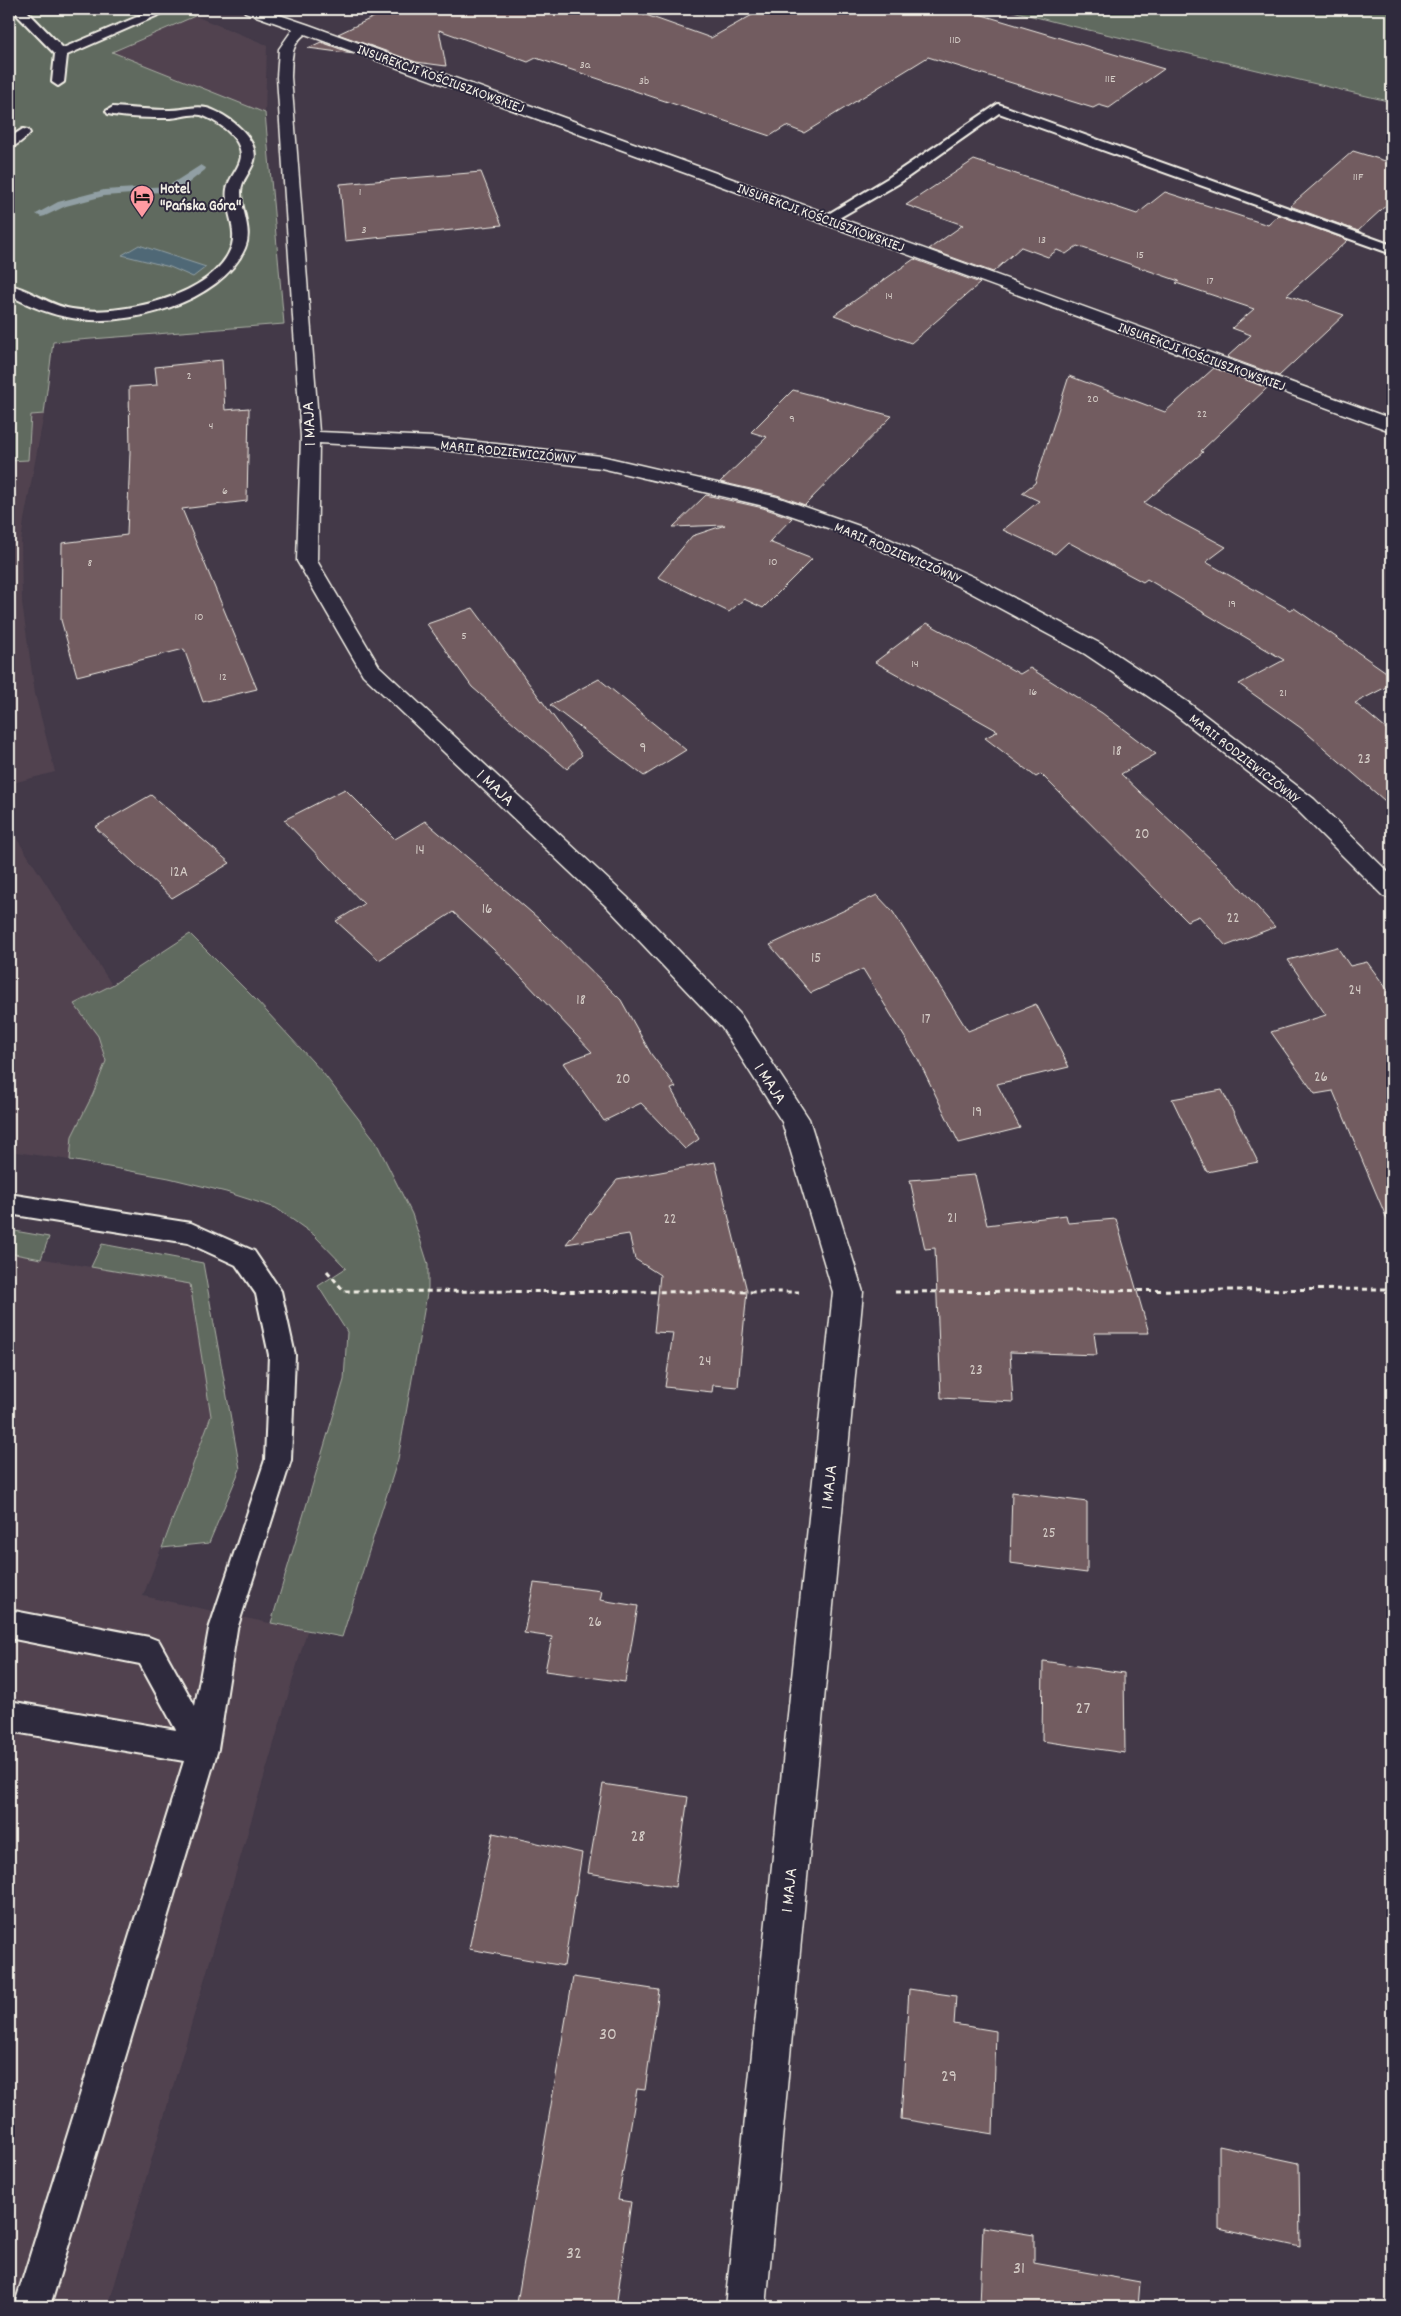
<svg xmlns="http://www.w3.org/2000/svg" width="1401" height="2316" font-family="Dekko,sans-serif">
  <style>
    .built { fill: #514350 }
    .green { fill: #606b5f; stroke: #aaaea4 }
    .water { fill: #4f6876; stroke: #919fa4 }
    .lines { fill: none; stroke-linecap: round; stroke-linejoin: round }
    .stream { fill: #919fa4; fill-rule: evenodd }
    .building { fill: #725b61; stroke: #f4f1e8 }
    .service-casing { stroke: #f4f1e8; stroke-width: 4 }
    .minor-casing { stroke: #f4f1e8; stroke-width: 3 }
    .path { stroke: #f4f1e8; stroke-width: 3; stroke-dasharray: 5 4; stroke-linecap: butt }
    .service { fill: #2f2a3d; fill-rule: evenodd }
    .minor { fill: #2f2a3d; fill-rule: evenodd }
    .labels { text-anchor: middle; stroke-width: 4; stroke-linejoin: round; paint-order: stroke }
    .far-number-label { font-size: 12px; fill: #d4ccc6 }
    .far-street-label { font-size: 15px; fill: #f4f1e8; stroke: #2f2a3d }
    .far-poi-label { font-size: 15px; font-weight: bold; fill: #f4f1e8; stroke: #2f2a3d; text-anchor: start }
    .number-label { font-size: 15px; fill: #d4ccc6 }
    .street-label { font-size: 18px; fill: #f4f1e8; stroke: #2f2a3d }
    .near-number-label { font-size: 18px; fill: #d4ccc6 }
  </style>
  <rect width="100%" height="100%" fill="#433948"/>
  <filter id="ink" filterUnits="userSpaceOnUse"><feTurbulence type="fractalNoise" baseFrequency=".02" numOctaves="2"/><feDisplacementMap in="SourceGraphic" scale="10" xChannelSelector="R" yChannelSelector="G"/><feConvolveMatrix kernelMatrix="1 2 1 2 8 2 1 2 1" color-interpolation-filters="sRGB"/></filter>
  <g filter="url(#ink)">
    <g class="built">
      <path d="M195,16l72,29 -2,68 -154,-61z"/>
      <path d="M44,414l-20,106 -3,22 1,61 13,91 20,78 -46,12v-368z"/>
      <path d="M9,827l103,158 78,-51 67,67 66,72 52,67 -305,20 -61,-9z"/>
      <path d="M9,1253l181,31 21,132 -68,180 164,35 -199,676h-99z"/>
    </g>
    <g class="green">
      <path d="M9,9h165l21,7 -83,36 153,61 19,211 -231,18 -9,72 -13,1 -3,45 -19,1z"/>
      <path d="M1005,9h387v93l-337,-80z"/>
      <path d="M190,934l67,67 66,72 52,67 37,74 16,50v24l-30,171 -56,178 -71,-14 73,-243 3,-48 -29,-46 28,-18 -32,-33 -38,-27 -50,-16 -57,-14 -99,-18 2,-24 21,-42 13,-33 -8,-25 -24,-32 38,-19z"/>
      <path d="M9,1230l40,7 -8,22 -32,-6z"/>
      <path d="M102,1244l101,19 37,206 -31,74 -47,5 49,-132 -21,-132 -99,-17z"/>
    </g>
    <path class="water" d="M139,245l67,22 -13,10 -23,-10 -48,-12z"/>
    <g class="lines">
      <path class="stream" d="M201,165l5,3 -1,2 -19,15 -12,6 -70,5 -38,10 -21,10 -4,1 -5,-3 22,-12 46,-12 64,-4z"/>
    </g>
    <g class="building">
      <path d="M391,9h238l82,29 52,-29h199l202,60 -55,39 -10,-3 -6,3 -165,-51 -124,76 -18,-7 -16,10 -234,-78 -8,4 -89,-32 7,36 -30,-4 -78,-28z"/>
      <path d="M321,42l33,12 -46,-6z"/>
      <path d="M1353,151l39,12v37l-34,31 -68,-25z"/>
      <path d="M974,160l163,54 28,-22 103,33 11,-10 69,25 -61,55 57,20 -65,61 -52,-19 24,-22 -19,-7 22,-19 -78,-26 3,-2 -102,-35 -11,8 -9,-4 -9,7 -27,-10 -28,25 -64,-23 34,-24 -57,-20z"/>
      <path d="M481,172l21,53 -157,16 -5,-57z"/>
      <path d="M914,259l66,24 -69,60 -77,-28z"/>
      <path d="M222,360l3,50 24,-2 -2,93 -65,8 75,180 -54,13 -19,-53 -107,27 -16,-56 1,-77 65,-8 3,-83 -1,-65 28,-2 -2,-18z"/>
      <path d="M1214,368l53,20 -66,63 2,1 -59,51 82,44 -20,15 84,48 4,-2 98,68v8l-37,19 37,31v73l-91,-79 -62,-44 45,-24 -137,-81 -4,3 -75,-40 -13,12 -52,-24 36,-29 -17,-8 13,-10 34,-107 96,36z"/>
      <path d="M793,390l99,26 -87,89 -28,-10 -57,-13 47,-45 -16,-5z"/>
      <path d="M706,495l57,13 29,10 -23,24 43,17 -49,49 -19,-9 -15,13 -71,-35 34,-41 33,-11 -52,2z"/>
      <path d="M473,608l109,147 -15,14 -95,-82 -45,-63z"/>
      <path d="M927,623l93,51 10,-6 72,45 54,41 -35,20 113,107 41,46 -49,19 -27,-30 -12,5 -146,-147 -5,3 -51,-39 13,-7 -123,-69z"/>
      <path d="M599,679l87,71 -42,26 -94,-71z"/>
      <path d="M345,789l50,50 30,-18 114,98 82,81 30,54 25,33 -5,2 28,50 -14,10 -44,-46 -37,18 -41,-58 29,-11 -87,-92 -52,-48 -74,48 -43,-39 28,-17 -80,-84z"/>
      <path d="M151,795l79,68 -58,35 -77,-71z"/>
      <path d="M877,895l16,17 75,119 68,-27 33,63 -72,17 23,44 -61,15 -41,-84 -55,-90 -52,24 -41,-48z"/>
      <path d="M1337,947l13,19 17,-4 25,34v235l-59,-140 -18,3 -44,-62 55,-17 -38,-55z"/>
      <path d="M1222,1090l36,72 -51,10 -35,-73z"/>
      <path d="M715,1162l32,129 -9,96 -25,-2 -1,7 -47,-5 8,-54 -19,-1 6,-57 -25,-16 -6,-25 -63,10 51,-64z"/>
      <path d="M975,1175l12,50 79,-10 2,8 48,-4 33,114h-55l3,22 -87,-3 3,50 -72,-4 -6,-150 -10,1 -15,-69z"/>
      <path d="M1012,1492l75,10v71l-77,-10z"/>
      <path d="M534,1583l68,8 -2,9 38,6 -13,76 -80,-11 7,-34 -28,-4z"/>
      <path d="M1043,1661l81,12 1,80 -83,-12z"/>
      <path d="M603,1784l85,13 -13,90 -87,-14z"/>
      <path d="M493,1833l89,20 -18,113 -95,-17z"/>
      <path d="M573,1977l86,13 -14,100 -8,-1 -19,111 13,2 -15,105h-73l-26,-4z"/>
      <path d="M909,1989l47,7 -2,28 42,7 -3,103 -92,-15z"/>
      <path d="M1219,2146l80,17 1,84 -81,-18z"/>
      <path d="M983,2227l51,8v28l106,19 -2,25h-158z"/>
    </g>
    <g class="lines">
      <defs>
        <g id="service">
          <path d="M18,9h12l-2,3 35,36 93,-39h16l-105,46 -3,27 -6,4 -6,-4 3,-28 -37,-38 -2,-3z"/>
          <path d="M998,104l394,141v9l-393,-141 -101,71 -66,38 -5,1 -7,-4 68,-41z"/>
          <path d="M113,107c19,1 38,3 57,3 16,0 29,-7 45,1 16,7 45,29 39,50 -3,11 -13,19 -13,31 0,19 12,38 4,56 -24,55 -119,80 -173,70 -21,-3 -42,-12 -61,-22l-2,-1v-10c22,4 40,21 63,24 46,8 144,-12 160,-64 5,-19 -8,-37 -5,-56 2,-11 10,-18 13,-28 6,-19 -18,-37 -34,-44 -11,-6 -25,1 -37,1 -19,0 -42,0 -61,-4l-2,-3z"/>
          <path d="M23,129l5,1 2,3c-5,6 -14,13 -21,15v-10z"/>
          <path d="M9,1194l182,29 63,28 27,40 14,64 -4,105 -54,169 -19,120 -168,558h-36l170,-546 -175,-30v-30l167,29 -36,-66 -131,-26v-28l140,27 10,4 36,65 14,-77 56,-169 4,-105 -13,-61 -20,-29 -48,-22 -179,-29z"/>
        </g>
        <path id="minor" d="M243,9h19l47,16 1083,394v12l-7,-2 -1080,-395c-15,11 -13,26 -14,43l28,355 115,5 167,19 176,41 88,31 113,51 123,65 88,59 125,96 78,77v23l-9,-3 -85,-85 -125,-98 -88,-59 -121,-65 -113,-53 -87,-30 -163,-38 -167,-19 -115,-6 -2,118 62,105 248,231 113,117 69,105 54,173 -97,1015h-41l108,-1015 -51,-170 -60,-94 -113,-119 -246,-234 -66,-114 4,-124 -24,-360 2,-28 14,-20 -48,-17z"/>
      </defs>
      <use href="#service" class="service-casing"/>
      <use href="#minor" class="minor-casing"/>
      <g class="path">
        <path d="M327,1271l17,20 455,1"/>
        <path d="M895,1292l497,-3"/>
      </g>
      <use href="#service" class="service"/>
      <use href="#minor" class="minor"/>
    </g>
  </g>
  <defs>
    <symbol id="hotel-pin" viewBox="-11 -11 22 30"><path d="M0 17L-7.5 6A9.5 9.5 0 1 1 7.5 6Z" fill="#ff9aa2" stroke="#2f2a3d"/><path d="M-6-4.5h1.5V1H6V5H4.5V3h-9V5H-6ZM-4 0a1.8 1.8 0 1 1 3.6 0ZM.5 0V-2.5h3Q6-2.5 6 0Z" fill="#111"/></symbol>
  </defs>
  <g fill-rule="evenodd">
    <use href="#hotel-pin" x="128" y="183" width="28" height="38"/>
  </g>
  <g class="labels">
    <g class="far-number-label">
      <text x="955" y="43">11D</text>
      <text x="585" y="68">3a</text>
      <text x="1110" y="82">11E</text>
      <text x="644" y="84">3b</text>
      <text x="1358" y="180">11F</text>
      <text x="360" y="195">1</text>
      <text x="364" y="233">3</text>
      <text x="1042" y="243">13</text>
      <text x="1140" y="258">15</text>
      <text x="1210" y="284">17</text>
      <text x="889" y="299">14</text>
      <text x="189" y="379">2</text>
      <text x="1093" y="402">20</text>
      <text x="1202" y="417">22</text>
      <text x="792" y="422">9</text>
      <text x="211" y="429">4</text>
      <text x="225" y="494">6</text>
      <text x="773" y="565">10</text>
      <text x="90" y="566">8</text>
      <text x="1232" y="607">19</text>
      <text x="199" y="620">10</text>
      <text x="464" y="639">5</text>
      <text x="915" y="667">14</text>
      <text x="223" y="680">12</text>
      <text x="1033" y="695">16</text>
      <text x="1283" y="696">21</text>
    </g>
    <g class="far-street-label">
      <text transform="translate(441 78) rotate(20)" y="5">INSUREKCJI KOŚCIUSZKOWSKIEJ</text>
      <text transform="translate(821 217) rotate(20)" y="5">INSUREKCJI KOŚCIUSZKOWSKIEJ</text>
      <text transform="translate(1202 356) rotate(20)" y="5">INSUREKCJI KOŚCIUSZKOWSKIEJ</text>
      <text transform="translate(508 451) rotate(6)" y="5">MARII RODZIEWICZÓWNY</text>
      <text transform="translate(898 552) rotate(23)" y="5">MARII RODZIEWICZÓWNY</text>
      <text transform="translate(1245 758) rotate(38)" y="5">MARII RODZIEWICZÓWNY</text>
    </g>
    <g class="far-poi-label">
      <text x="160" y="193">Hotel<tspan x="160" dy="17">"Pańska Góra"</tspan></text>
    </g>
    <g class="number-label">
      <text x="643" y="752">9</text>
      <text x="1117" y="755">18</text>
      <text x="1364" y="763">23</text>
      <text x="1142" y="838">20</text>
      <text x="420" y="854">14</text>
      <text x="179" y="876">12A</text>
      <text x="487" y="913">16</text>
      <text x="1233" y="922">22</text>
      <text x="816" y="962">15</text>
      <text x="1355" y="994">24</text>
      <text x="581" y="1004">18</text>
      <text x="926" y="1023">17</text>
      <text x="1321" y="1081">26</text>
      <text x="623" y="1083">20</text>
      <text x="977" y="1116">19</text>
      <text x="952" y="1222">21</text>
      <text x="670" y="1223">22</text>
      <text x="705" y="1365">24</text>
      <text x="976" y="1374">23</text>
      <text x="1049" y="1537">25</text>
      <text x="595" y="1626">26</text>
    </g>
    <g class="street-label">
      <text transform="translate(308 424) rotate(-93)" y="6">1 MAJA</text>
      <text transform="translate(496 787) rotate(43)" y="6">1 MAJA</text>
      <text transform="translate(771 1083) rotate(57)" y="6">1 MAJA</text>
      <text transform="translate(828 1487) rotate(-84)" y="6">1 MAJA</text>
      <text transform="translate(788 1890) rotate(-84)" y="6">1 MAJA</text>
    </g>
    <g class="near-number-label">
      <text x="1083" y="1713">27</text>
      <text x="638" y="1841">28</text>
      <text x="608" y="2039">30</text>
      <text x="949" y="2081">29</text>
      <text x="574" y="2258">32</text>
      <text x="1019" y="2273">31</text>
    </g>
  </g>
  <rect width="1401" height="2316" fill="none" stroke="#2f2a3d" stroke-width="30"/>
  <rect x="15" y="15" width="1371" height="2286" fill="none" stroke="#f4f1e8" stroke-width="2" filter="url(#ink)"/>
</svg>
